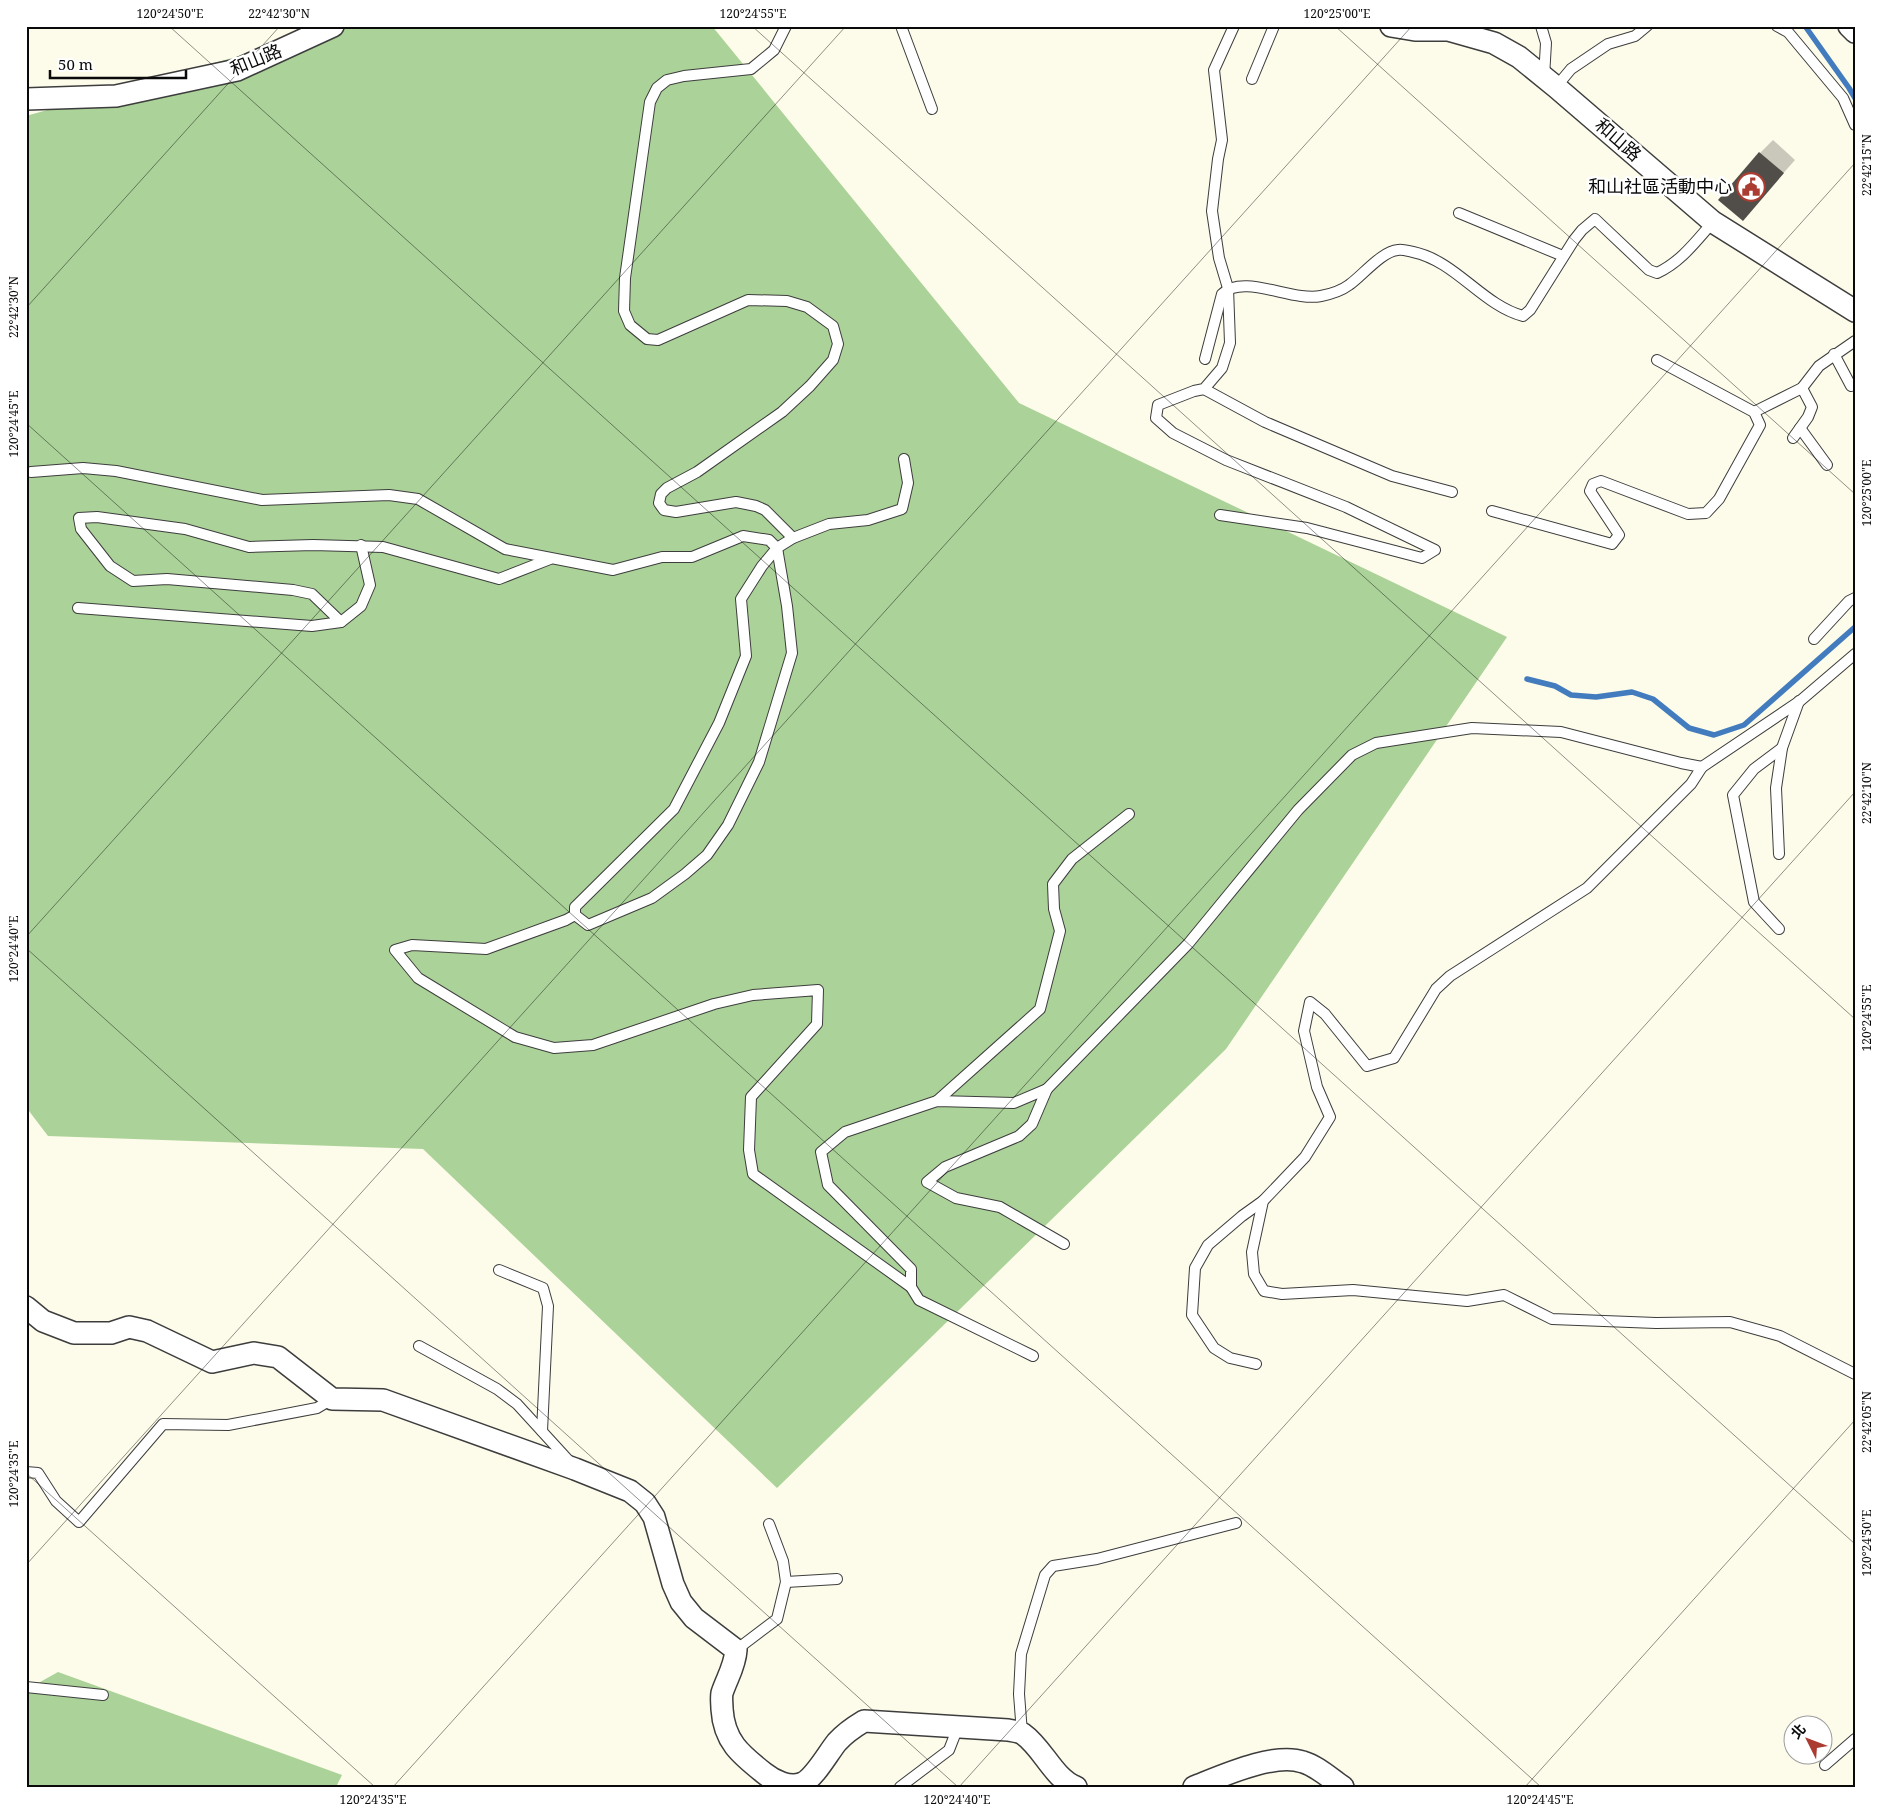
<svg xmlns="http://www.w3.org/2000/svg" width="1881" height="1813" font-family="'Noto Serif','Noto Sans TC',serif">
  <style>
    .forest { fill: #abd298 }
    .shadow { fill: #0003 }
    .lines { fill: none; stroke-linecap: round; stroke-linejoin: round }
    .stream { stroke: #427cbe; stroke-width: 5.5 }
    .building { fill: #514d48 }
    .service-casing { stroke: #3d3d3d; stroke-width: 12 }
    .minor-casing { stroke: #3d3d3d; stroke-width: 24 }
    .service { stroke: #fff; stroke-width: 10 }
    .minor { stroke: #fff; stroke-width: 21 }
    .ticks { fill: none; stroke: #0a0a0a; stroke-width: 1; stroke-opacity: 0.45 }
    .labels { text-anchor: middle; stroke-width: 5; stroke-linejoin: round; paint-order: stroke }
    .street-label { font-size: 18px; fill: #0a0a0a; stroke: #fff }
    .poi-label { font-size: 18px; fill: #0a0a0a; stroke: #fff; text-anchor: end }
    .neatline { fill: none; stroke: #0a0a0a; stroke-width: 2 }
    .ticks-label { font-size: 12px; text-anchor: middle; fill: #0a0a0a }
  </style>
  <rect width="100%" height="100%" fill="#fdfbe9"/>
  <g class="forest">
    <path d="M346,26h366l307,377 488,234 -281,412 -449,439 -354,-339 -375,-13 -22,-29v-991z"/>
    <path d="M58,1672l284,103 -6,12h-310v-97z"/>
  </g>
  <path class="shadow" d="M1773,140l22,20 -52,59 17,-66z"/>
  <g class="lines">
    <g class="stream">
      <path d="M1805,26l44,62 6,10"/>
      <path d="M1527,679l28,7 16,9 25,2 36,-5 21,7 36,29 25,7 30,-10 111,-98"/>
    </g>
  </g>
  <path class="building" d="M1759,152l25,21 -41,48 -25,-21z"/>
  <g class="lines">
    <defs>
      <g id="service">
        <path d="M786,26l-12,24 -23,19 -67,7 -17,4 -10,8 -7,14 -25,176 -1,33 6,14 17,14 11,1 90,-40 39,1 20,6 26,19 5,18 -5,16 -23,26 -28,26 -85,60 -30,16 -6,6 -2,9 5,7 12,2 60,-10 20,4 9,4 28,28"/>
        <path d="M901,26l31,83"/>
        <path d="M1541,26l5,17 -2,34"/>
        <path d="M1777,26l11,6 55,66 12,27"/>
        <path d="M1252,79l22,-53"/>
        <path d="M1556,87l15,-18 37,-25 27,-8 12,-10"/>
        <path d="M1459,213l104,43"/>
        <path d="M1834,354l17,32"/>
        <path d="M1205,359l17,-65c22,-21 70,8 99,2 10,-2 20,-5 28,-11 13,-9 33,-34 49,-35 4,-1 10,1 15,2 43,9 69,53 110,64l7,-6 44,-70 8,-10 13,-11 54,51 8,3c24,-11 39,-32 56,-51"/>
        <path d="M1204,389l61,33 127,54 60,16"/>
        <path d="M1754,412l48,-24 17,-22 36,-25"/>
        <path d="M1800,428l27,37"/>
        <path d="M1793,438l15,-21 4,-10 -10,-19"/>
        <path d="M31,472l52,-4 33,3 146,29 127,-5 29,4 87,50 108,21 49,-13h30l51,-21 26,4 8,8 10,58 5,47 -33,109 -31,63 -21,30 -22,19 -33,24 -64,27 -13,-10 -9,5 -80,29 -74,-4 -17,5 23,28 97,59 39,11 39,-3 121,-41 39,-9 65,-5 -1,34 -66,73 -2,53 4,24 158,113v-18l-83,-84 -7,-33 24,-20 92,-31 77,2 33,-14 -15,35 -13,12 -74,31 -18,15 29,16 44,9 64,37"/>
        <path d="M1492,511l120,33 7,-9 -29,-44 3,-7 8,-3 87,33 18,-1 13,-14 41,-74 -6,-13 -97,-52"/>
        <path d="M1220,515l87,13 115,30 13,-8 -89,-43 -120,-47 -53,-27 -17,-15 2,-13 36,-14 10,-2 18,-21 8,-25 -2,-55 -9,-30 -7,-47 6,-52 4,-19 -8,-70 20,-44"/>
        <path d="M78,608l234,18 29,-4 -29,-28 -19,-4 -126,-11 -34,2 -23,-15 -29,-37 -2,-11 18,-1 88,12 64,18 64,-2 70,2 116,32 51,-20"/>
        <path d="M341,622l20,-16 9,-21 -9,-40"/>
        <path d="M1814,639l35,-38 6,-3"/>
        <path d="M1702,767l98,-66 55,-47"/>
        <path d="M1779,854l-3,-66 6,-40 17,-47"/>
        <path d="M575,915v-8l99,-98 45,-86 27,-67 -5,-57 21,-33 15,-18 16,-10 36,-14 39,-4 34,-11 6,-26 -4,-24"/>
        <path d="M1779,929l-25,-27 -21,-107 21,-26 28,-21"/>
        <path d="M1047,1089l141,-145 110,-134 54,-55 24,-12 96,-15 89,4 120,31 21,4 -11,17 -104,104 -137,88 -14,13 -42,69 -27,8 -42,-52 -15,-12 -6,29 13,56 13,30 -25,40 -42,44 -11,51 2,22 10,17 18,3 71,-4 114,11 37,-6 48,24 104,4 74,-1 50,14 75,38"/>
        <path d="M937,1101l103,-92 20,-78 -6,-22 -1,-25 19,-25 57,-45"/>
        <path d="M499,1270l44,18 5,18 -6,125"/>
        <path d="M911,1287l8,13 114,56"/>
        <path d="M419,1346l78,43 20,15 53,58"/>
        <path d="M1256,1364l-26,-6 -16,-10 -22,-33 3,-47 13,-23 34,-29 21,-15"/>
        <path d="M26,1472l12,1 18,28 23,21 84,-98 65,1 89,-17 15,-9"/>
        <path d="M786,1582l51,-3"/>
        <path d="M736,1650l41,-31 9,-37 -3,-21 -14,-37"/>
        <path d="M26,1687l77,8"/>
        <path d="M1022,1733l-3,-39 2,-40 24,-79 8,-9 44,-7 139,-36"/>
        <path d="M1825,1765l30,-26"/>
        <path d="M900,1787l49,-37 9,-23"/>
      </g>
      <g id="minor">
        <path d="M1391,26l24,4h33l46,13 25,14 37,30 157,135 142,89"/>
        <path d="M1849,26l6,6"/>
        <path d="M26,99l90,-3 121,-26 96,-44"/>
        <path d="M26,1307l17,14 31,12h37l18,-6 18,4 65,31 42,-9 24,4 54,42 51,1 192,69 55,22 15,12 9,14 19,67 8,18 13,16 42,32c-1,16 -9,28 -14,43 -1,5 0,11 0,16 2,32 18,45 42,64 10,8 26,16 39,10 12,-6 25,-30 34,-41 8,-9 17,-15 27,-21l144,9c5,1 12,2 15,4 20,14 31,45 53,53"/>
        <path d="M1194,1787c28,-11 80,-35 109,-25 14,4 28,17 40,25"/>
      </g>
    </defs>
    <use href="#service" class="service-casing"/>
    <use href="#minor" class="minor-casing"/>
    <use href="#service" class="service"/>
    <use href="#minor" class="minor"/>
  </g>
  <path class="ticks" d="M169,26l1686,1518M752,26l1103,993M1335,26l520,468M26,308l254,-282M26,423l1515,1364M26,937l820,-911M26,948l932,839M26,1473l349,314M26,1565l1386,-1539M393,1787l1462,-1624M959,1787l896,-995M1525,1787l330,-367"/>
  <defs>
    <symbol id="civic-ring" viewBox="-11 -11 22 22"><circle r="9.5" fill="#fff" stroke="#aa3c32" stroke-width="1.5"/><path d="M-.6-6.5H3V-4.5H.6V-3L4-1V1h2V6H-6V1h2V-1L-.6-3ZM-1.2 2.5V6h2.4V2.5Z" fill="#aa3c32"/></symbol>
  </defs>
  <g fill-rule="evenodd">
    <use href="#civic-ring" x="1735" y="171" width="32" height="32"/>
  </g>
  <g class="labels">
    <g class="street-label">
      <text transform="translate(256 60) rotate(-22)" y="6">和山路</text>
      <text transform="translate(1618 140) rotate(41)" y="6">和山路</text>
    </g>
    <g class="poi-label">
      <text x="1732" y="193">和山社區活動中心</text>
    </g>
  </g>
  <rect width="1881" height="1813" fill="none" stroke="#ffffff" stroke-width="55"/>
  <g transform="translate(1808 1740) rotate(312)"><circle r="24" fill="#ffffff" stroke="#9d9d9d"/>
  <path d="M0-4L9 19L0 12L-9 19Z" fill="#aa3c32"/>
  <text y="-8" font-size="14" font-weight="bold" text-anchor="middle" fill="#0a0a0a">北</text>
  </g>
  <path d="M50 70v8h136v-8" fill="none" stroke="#0a0a0a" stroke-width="2.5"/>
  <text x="58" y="70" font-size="15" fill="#0a0a0a" stroke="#ffffff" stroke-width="4" paint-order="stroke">50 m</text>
  <rect x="28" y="28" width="1826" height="1758" class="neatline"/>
  <g class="ticks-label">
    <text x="170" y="18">120°24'50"E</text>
    <text x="279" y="18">22°42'30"N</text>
    <text x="753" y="18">120°24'55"E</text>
    <text x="1337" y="18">120°25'00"E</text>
    <text transform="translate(1867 165) rotate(-90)" y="4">22°42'15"N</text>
    <text transform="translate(14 307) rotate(-90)" y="4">22°42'30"N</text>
    <text transform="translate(14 424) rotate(-90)" y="4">120°24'45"E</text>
    <text transform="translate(1867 493) rotate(-90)" y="4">120°25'00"E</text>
    <text transform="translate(1867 793) rotate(-90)" y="4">22°42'10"N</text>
    <text transform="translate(14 949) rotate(-90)" y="4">120°24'40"E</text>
    <text transform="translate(1867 1018) rotate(-90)" y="4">120°24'55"E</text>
    <text transform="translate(1867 1422) rotate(-90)" y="4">22°42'05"N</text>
    <text transform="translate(14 1474) rotate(-90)" y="4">120°24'35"E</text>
    <text transform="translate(1867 1543) rotate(-90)" y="4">120°24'50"E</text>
    <text x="373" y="1804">120°24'35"E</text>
    <text x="957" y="1804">120°24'40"E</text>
    <text x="1540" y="1804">120°24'45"E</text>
  </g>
</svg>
